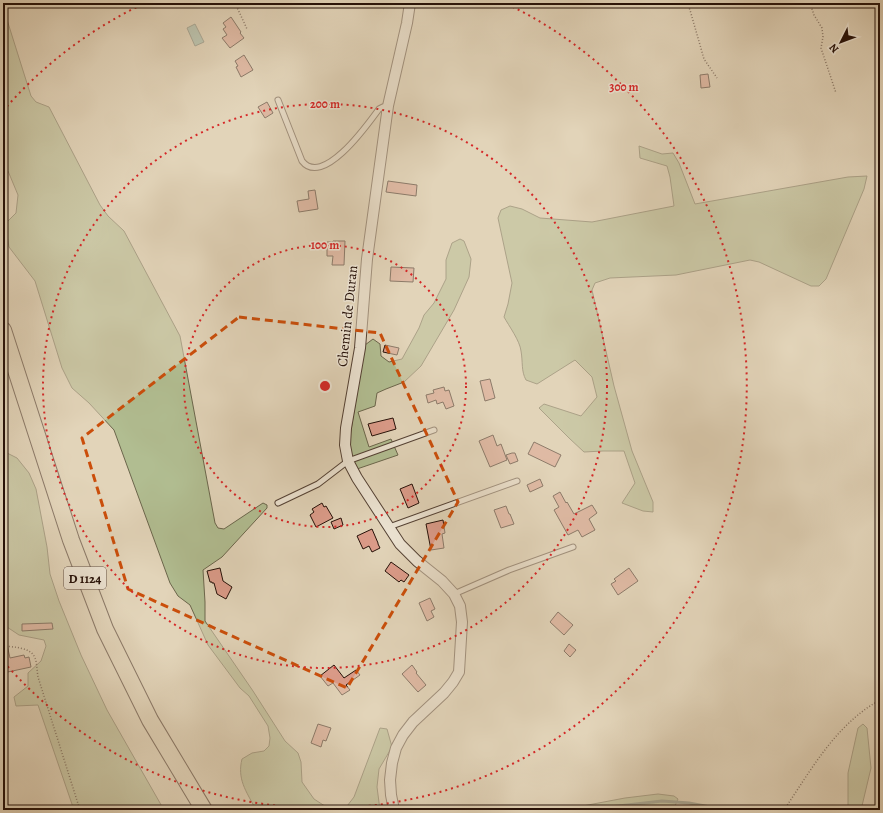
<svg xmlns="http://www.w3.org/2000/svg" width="883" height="813" font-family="Alegreya,serif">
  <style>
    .green { fill: #b1bd91; stroke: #6b664c }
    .water { fill: #95b8ac; stroke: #68756a }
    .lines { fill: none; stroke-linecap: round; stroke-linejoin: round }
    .stream { stroke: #68756a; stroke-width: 3 }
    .building { fill: #dc9c8a; stroke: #251008 }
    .service-casing { stroke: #544134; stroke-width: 7 }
    .minor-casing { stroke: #544134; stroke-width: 12 }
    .trunk-casing { stroke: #251008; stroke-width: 18 }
    .path { stroke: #251008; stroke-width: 1.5; stroke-dasharray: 1 2; stroke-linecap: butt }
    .service { stroke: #ece3d2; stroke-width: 5 }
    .minor { stroke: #ece3d2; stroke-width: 10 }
    .trunk { stroke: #e2d4b9; stroke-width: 16 }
    .marked { fill: none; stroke: #cb4e0b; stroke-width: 3; stroke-dasharray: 8 5; stroke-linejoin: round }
    .ring { fill: none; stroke: #d62828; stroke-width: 2; stroke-dasharray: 2 4 }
    .labels { text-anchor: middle; stroke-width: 3; stroke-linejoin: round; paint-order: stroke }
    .shield { fill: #ece3d2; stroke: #614f45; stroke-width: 1 }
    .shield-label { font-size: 13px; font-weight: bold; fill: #251008 }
    .street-label { font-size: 14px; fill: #251008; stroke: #ece3d2 }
    .centre { fill: #d62828; stroke: #ece3d2; stroke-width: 2 }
    .ring-label { font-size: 12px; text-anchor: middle; font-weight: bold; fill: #d62828; stroke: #ece3d2; stroke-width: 3; stroke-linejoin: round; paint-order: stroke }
  </style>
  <rect width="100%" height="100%" fill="#e2d4b9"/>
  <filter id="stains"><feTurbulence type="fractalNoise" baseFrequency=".005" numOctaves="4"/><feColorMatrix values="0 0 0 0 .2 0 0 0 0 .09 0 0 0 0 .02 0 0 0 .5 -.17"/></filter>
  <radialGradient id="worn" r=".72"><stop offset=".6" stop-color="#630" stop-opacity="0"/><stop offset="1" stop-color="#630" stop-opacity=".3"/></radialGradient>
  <g class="green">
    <path d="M3,7l28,89 5,6 13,5 51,98 8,11 16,15 56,105 35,187 3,5 6,1 39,-26 4,2v3l-45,49 -19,13 2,32v19l48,70 32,50 13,12 3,9 1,20 12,17 17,11h-74l-2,-2c-9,-17 -18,-29 -13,-49l10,-6 12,-2 5,-5 1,-8 -2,-12 -19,-30 -9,-8 -32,-43 -18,-40 -12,-9 -8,-13 -56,-153 -25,-27 -17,-15 -10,-20 -27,-87 -26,-34 -4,-23 11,-11 2,-18 -10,-24 -5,-4z"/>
    <path d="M639,146l23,8 11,-1 6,10 16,41 153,-27 19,-1 -3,13 -38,90 -7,7h-8l-52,-24 -9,-2 -74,15 -66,3 -15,5 -3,7 22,96 18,65 21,51v10l-10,-1 -21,-8 13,-20 -11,-32h-21l-19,1 -15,-14 -30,-30 5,-4 37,12 16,-19 -5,-20 -17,-17 -38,24 -11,-4c-5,-9 -3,-18 -5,-29 -1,-10 -12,-25 -17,-34l4,-13 4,-21 -14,-65 3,-8 9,-4 12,3 18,9 52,4 82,-16 -4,-29 -3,-11 -27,-8z"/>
    <path d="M460,239l4,2 7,18 -2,18 -15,33 -33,56 -17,16 -18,7 -9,4 -2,13 -17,6 11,35 22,-8 7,16 -41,14 -7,-16 -1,-11 16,-97 8,-6 7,5 1,12 8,6 13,-3 17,-31 5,-13 10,-12 12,-24v-19l6,-17z"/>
    <path d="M3,451l14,7 12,15 7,16 11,58 3,27 9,27 22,54 26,55 57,100h-90l-36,-105 -22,1 -2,-9 14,-11v-13l13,-12 5,-15 -2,-6 -25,-5 -15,-10 -1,-2z"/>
    <path d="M863,724l4,4 4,40 -10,42h-13v-37l10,-45z"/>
    <path d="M380,728l7,1 5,18 -13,22 -2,18 3,23h-36l10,-13z"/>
    <path d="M658,794l16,2 4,3 -3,7 -8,4h-99l4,-2 53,-10z"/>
  </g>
  <path class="water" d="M195,24l9,18 -9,4 -8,-18z"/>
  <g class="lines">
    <path class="stream" d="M594,810l7,-2 61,-7 27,2 37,7"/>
  </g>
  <g class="building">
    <path d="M231,17l10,15 -1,1 4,5 -14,10 -8,-10 5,-3 -4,-6 3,-2 -3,-4z"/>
    <path d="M244,55l9,15 -12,7 -5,-10 2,-1 -3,-5z"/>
    <path d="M708,74l2,13 -9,1 -1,-13z"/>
    <path d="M267,102l6,11 -8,5 -7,-11z"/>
    <path d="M388,181l29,4 -1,11 -30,-4z"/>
    <path d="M315,190l3,19 -19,3 -2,-11 12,-2 -1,-8z"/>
    <path d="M333,241h12l-1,24h-12l1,-9h-6v-14h6z"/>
    <path d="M391,267l23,1 -1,14 -23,-1z"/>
    <path d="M385,345l14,3 -2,7 -14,-3z"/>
    <path d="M490,379l5,19 -10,3 -5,-20z"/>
    <path d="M444,387l1,4 4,-1 5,16 -8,3 -3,-7 -6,2 -1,-4 -8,3 -2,-8 8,-2 -1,-3z"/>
    <path d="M393,418l3,11 -24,7 -4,-12z"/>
    <path d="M493,435l4,11 4,-2 6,16 -17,7 -11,-26z"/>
    <path d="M534,442l27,13 -6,12 -27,-13z"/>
    <path d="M512,453h3l3,8 -8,3 -4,-9z"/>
    <path d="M540,479l3,7 -13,6 -3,-7z"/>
    <path d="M412,484l7,19 -11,5 -8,-19z"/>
    <path d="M560,492l6,11 1,-1 7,12 18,-9 5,8 -8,6 6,11 -13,7 -4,-7 -10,5 -14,-25 5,-3 -6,-11z"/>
    <path d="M322,503l2,4 2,-1 7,12 -17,9 -6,-12 4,-3 -2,-3z"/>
    <path d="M506,506l3,8h1l4,10 -13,4 -7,-18z"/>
    <path d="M341,518l2,7 -9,4 -3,-7z"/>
    <path d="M443,520l2,13 -3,1 2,14 -13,2 -5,-26z"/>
    <path d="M372,529l6,14v1l2,4 -8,4 -3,-6 -6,3 -6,-13z"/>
    <path d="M391,562l18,13 -5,7 -3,-2 -2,2 -14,-11z"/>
    <path d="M220,568l3,13 9,6 -6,12 -9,-5 -3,-11h-2v-1h-2l-3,-11z"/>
    <path d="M629,568l9,13 -20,14 -7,-11 5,-3 -2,-2z"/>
    <path d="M430,598l5,11 -4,2 3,6 -7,4 -8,-18z"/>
    <path d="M558,612l15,13 -9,10 -14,-13z"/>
    <path d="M52,623l1,6 -31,2v-7z"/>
    <path d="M6,640l4,18 14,-3 1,3 4,-1 2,10 -28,6v-32z"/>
    <path d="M569,644l7,6 -6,7 -6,-6z"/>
    <path d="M334,665l10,13 12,-8 4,5 -14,10 4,5 -8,5 -9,-12 -5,3 -8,-10z"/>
    <path d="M412,665l5,7 -1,1 10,12 -8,7 -16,-18z"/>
    <path d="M318,724l13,4 -5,13 -3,-1 -2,7 -10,-4z"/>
  </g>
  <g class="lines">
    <defs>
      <g id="service">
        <path d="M278,100l24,61c21,27 66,-37 77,-52l4,-2 5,-1"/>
        <path d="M278,503l40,-19 30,-23 86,-31"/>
        <path d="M389,527l128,-46"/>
        <path d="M454,594l55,-24 64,-23"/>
      </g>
      <path id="minor" d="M394,810l-3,-15 -1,-15 2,-17 4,-15 7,-13 10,-13 31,-29 9,-11 6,-10 3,-50 -2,-16 -6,-12 -12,-13 -25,-20 -17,-17 -43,-66 -9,-17 -3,-16 1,-17 14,-80 7,-89 21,-153 19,-83 3,-20"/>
      <path id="trunk" d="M3,330l68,210 34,89 45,91 54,90"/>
    </defs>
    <use href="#service" class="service-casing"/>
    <use href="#minor" class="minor-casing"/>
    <use href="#trunk" class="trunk-casing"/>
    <g class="path">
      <path d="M235,3l12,26"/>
      <path d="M687,3l3,7 14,49 13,19"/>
      <path d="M810,3l4,12 8,13 1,9 -2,11 15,45"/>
      <path d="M3,646c10,1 28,1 32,12 2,4 2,14 3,19l42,133"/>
      <path d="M784,810c27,-40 52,-86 96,-110"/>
    </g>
    <use href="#service" class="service"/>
    <use href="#minor" class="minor"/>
    <use href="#trunk" class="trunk"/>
  </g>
  <path d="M0 0H883V813H0ZM239,317l141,16 78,169 -111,186 -219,-99 -46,-151z" fill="#e2d4b9" fill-opacity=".55" fill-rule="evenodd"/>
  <path class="marked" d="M239,317l141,16 78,169 -111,186 -219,-99 -46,-151z"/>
  <g class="ring">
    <circle cx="325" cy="386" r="141"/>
    <circle cx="325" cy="386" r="282"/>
    <path d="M3 111A423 423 0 0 1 143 4M507 4A423 423 0 1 1 3 661"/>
  </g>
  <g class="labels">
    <rect class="shield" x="64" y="567" width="42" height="22" rx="3"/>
    <g class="shield-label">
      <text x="85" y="583">D 1124</text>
    </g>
    <g class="street-label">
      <text transform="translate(347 316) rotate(-84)" y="5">Chemin de Duran</text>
    </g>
  </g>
  <circle cx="325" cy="386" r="6" class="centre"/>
  <g class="ring-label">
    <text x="624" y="91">300 m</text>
    <text x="325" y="108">200 m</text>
    <text x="325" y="249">100 m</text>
  </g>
  <rect width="883" height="813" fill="none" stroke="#e2d4b9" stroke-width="16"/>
  <rect x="4" y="4" width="875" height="805" fill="none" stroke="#251008" stroke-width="2"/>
  <rect x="8" y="8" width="867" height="797" fill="none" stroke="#251008"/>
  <g transform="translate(841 42) rotate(228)" stroke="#ece3d2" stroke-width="3" paint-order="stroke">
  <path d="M0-3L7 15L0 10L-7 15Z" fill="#251008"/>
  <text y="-6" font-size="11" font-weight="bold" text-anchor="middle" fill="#251008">N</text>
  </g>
  <rect width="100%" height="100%" filter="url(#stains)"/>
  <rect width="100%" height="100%" fill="url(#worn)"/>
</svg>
